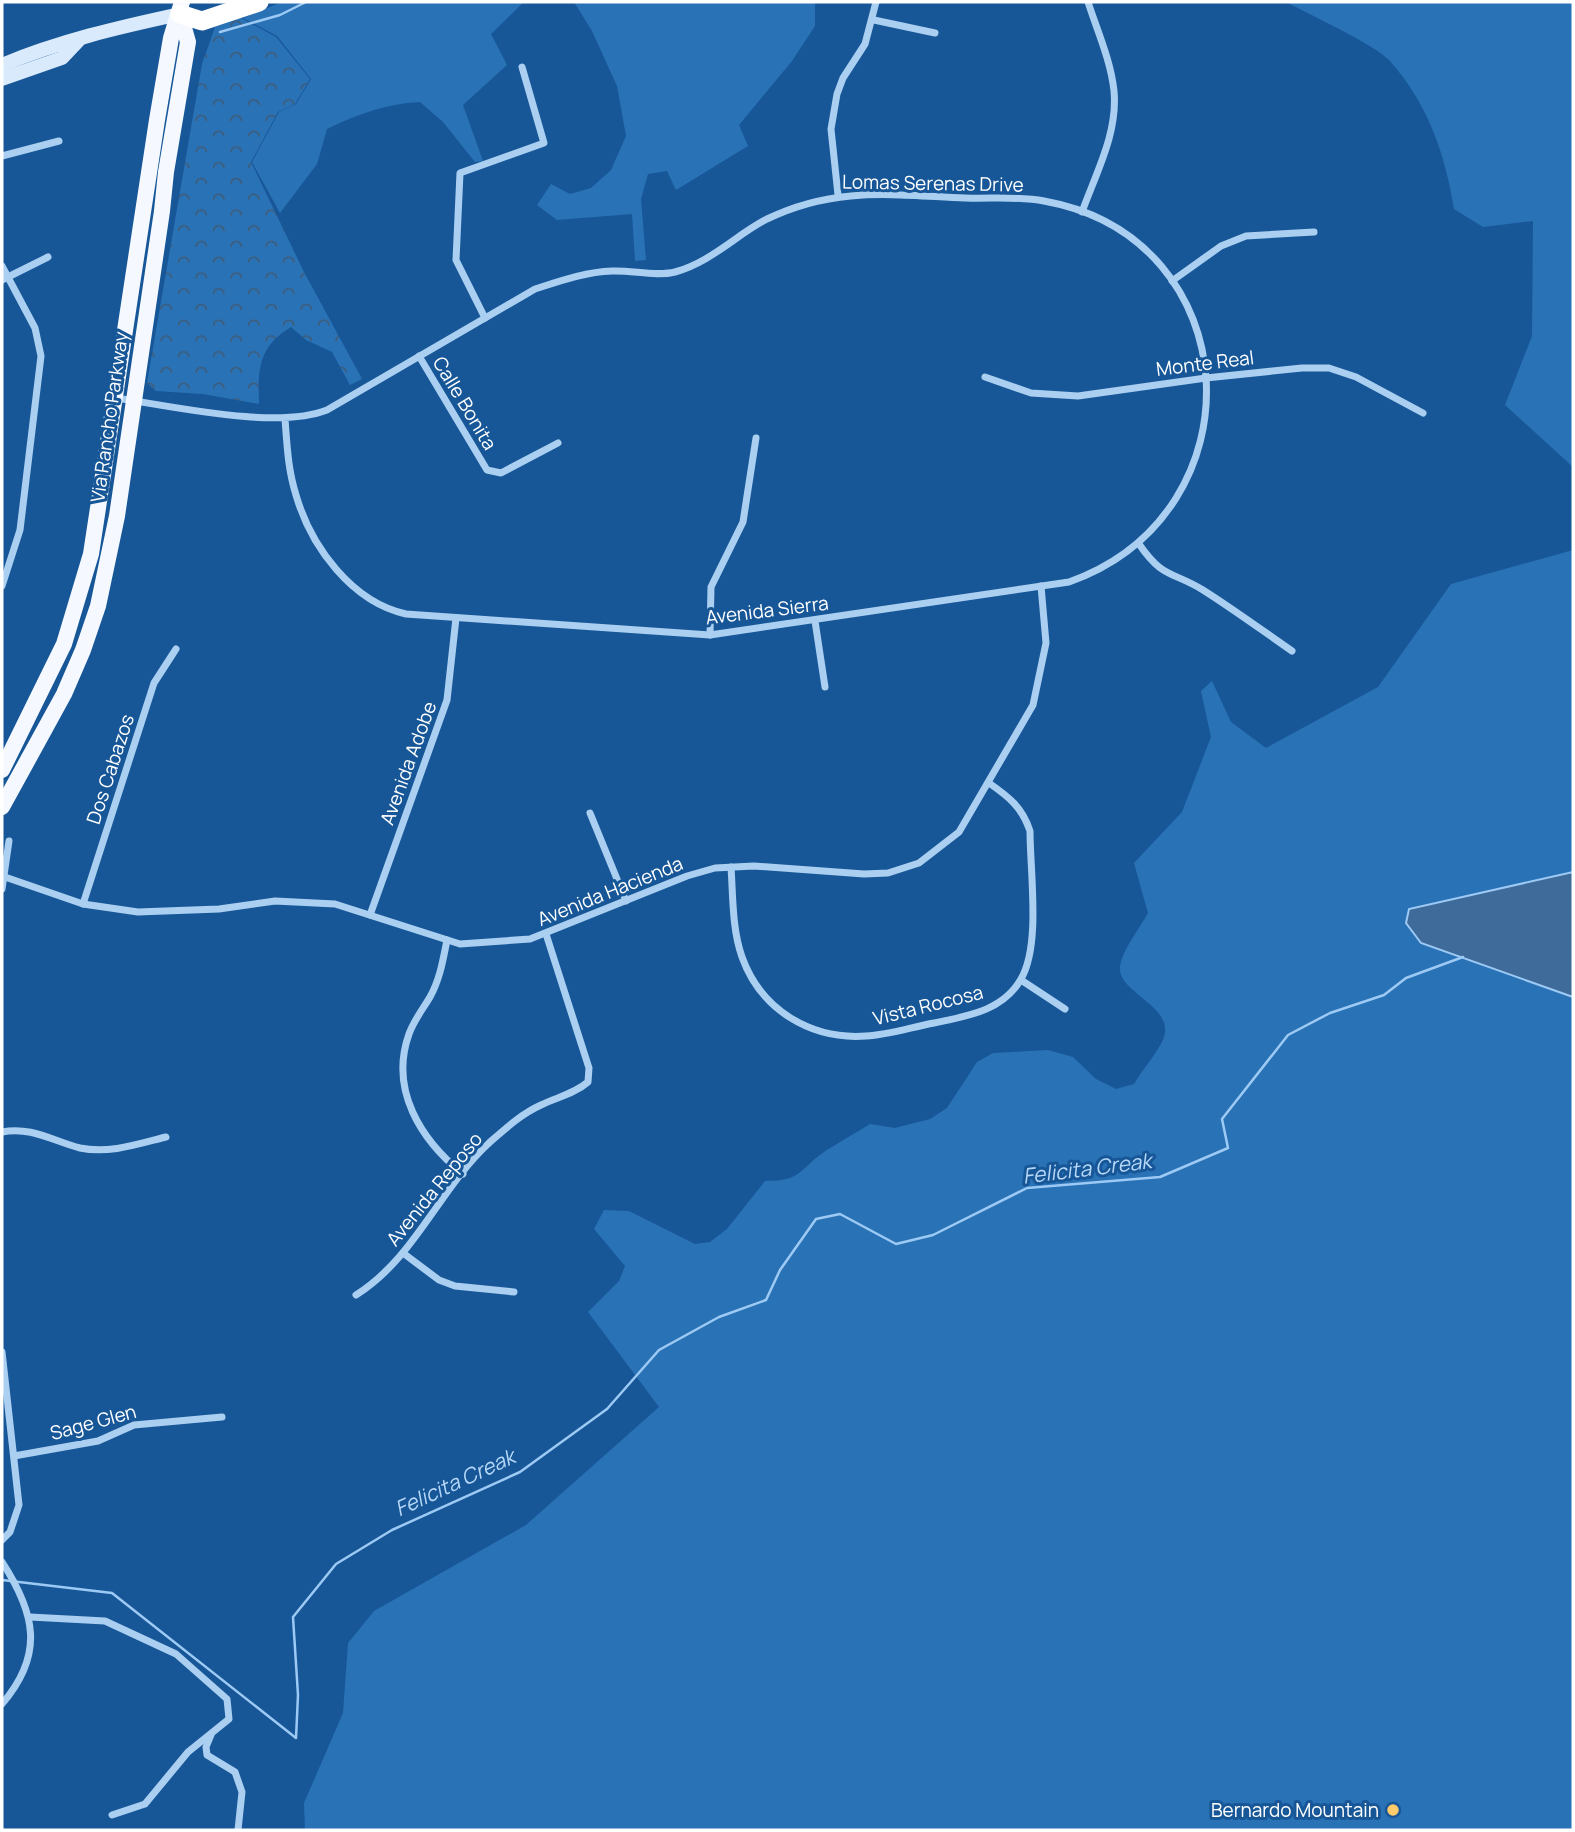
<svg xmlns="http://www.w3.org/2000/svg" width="1575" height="1832" font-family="Manrope,sans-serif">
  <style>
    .green { fill: #2a72b6 }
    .forest { fill: url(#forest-crowns) }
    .water { fill: #3e6b9a; stroke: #9dcaf4; stroke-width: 2 }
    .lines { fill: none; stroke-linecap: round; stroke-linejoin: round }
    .stream { stroke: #9dcaf4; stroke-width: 2.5 }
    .minor { stroke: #aacff1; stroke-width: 7 }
    .secondary { stroke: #d9eafc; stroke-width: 14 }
    .primary { stroke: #f5f9ff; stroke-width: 16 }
    .motorway { stroke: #fff; stroke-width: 19 }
    .poi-dot { fill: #ffcb6b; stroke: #175798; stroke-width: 2.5 }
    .labels { text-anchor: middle; stroke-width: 6; stroke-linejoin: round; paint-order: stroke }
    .street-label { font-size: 19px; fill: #fff; stroke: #175798 }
    .poi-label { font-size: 19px; fill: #fff; stroke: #175798; text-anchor: end }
    .water-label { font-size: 21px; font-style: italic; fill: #b7d8f8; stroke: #175798 }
  </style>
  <defs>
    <pattern id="forest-crowns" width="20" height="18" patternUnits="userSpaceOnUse" patternTransform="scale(1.75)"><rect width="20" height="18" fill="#2a72b6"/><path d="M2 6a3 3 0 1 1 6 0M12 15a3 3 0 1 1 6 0" fill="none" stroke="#3d5d7c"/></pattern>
  </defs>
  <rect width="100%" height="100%" fill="#175798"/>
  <g class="green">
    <path d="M282,2h242l-33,32 16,31 -44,40 20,56 -8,1 -32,-40 -23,-20c-35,2 -62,12 -93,27l-10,35 -37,49 -28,-51 27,-50 17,-8 15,-25 -34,-43 -34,-18z"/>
    <path d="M574,2h241v24l-23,35 -53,64 9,21 -72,44 -9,-19 -19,3 -7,25 5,61 -11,1 -3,-47 -75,6 -20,-15 14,-21 19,10 21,-6 20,-18 15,-34 -9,-50 -25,-55z"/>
    <path d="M1286,2h287v465l-68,-62 27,-69 1,-115 -50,6 -29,-18c-9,-55 -26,-105 -64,-148 -16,-17 -80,-46 -104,-59z"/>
    <path d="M1573,550v322l-152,71 152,54v833h-1268l-1,-27 39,-90 5,-70 26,-32 152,-86 133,-118 -71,-95 31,-31 6,-15 -31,-37 10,-19 25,1 66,33 15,-2 17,-13 38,-48c39,0 34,-13 62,-31 14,-9 29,-17 43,-26l25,4 35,-9 17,-11 30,-46 16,-9 55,-3 25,7 23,22 20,10 18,-5c8,-14 20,-27 28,-42 18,-35 -45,-48 -42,-75 2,-17 20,-39 28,-54l-14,-50 48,-51 29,-75 -10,-46 11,-10 19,41 35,26 112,-61 73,-103z"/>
  </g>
  <path class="forest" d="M241,18l35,19 34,42 -15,25 -17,8 -27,50 53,110 58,107 -12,6 -18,-33 -26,-12 -15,-13c-33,20 -33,41 -32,77l-56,-10 -47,-3 -9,-8 55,-319 13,-37z"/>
  <path class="water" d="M1573,872v125l-152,-54 -15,-20 3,-14z"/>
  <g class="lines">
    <g class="stream">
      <path d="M220,32l60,-17 26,-13"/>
      <path d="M2,1580l110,13 184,145 2,-43 -5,-78 43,-53 56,-34 128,-58 87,-63 52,-59 60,-33 47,-17 14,-30 36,-51 24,-5 56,30 37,-9 94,-47 133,-11 68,-29 -6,-29 66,-84 42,-22 54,-18 22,-17 57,-21"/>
    </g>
    <g class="minor">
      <path d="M874,20l61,13"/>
      <path d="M2,156l57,-15"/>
      <path d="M838,195l-7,-66 6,-35 6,-16 22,-34 11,-42"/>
      <path d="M1082,212c14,-39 36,-79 32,-121 -3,-30 -17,-61 -26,-89"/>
      <path d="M2,266l33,62 6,28 -21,174 -18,56"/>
      <path d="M2,280l46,-23"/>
      <path d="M1172,281l49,-35 25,-10 68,-4"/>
      <path d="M485,318l-29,-58 4,-87 84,-30 -22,-76"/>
      <path d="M419,356l68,114 14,3 57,-30"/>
      <path d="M985,377l46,16 47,3 128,-18 96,-10h27l27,9 67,36"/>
      <path d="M116,398c56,8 161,32 211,12l208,-121c25,-8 50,-17 77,-18 20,-1 44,6 63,1 36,-10 61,-37 92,-53 68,-33 125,-24 198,-21 25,1 54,-2 79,3 205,37 219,312 25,381l-359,53 -304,-21c-54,-12 -95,-67 -110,-119 -8,-25 -9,-50 -11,-76"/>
      <path d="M1139,544c24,35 33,27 64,46 30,19 60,41 89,61"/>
      <path d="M815,621l10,66"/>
      <path d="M710,635l1,-48 32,-65 13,-84"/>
      <path d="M590,813l36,88"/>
      <path d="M731,867c2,29 1,62 11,90 19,53 69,83 124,79 23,-1 46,-9 68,-13 33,-7 69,-12 87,-44 20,-34 9,-107 9,-148 -8,-24 -21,-34 -41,-48"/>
      <path d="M5,877l78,27 55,8 81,-3 56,-8 60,3 125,40 70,-5 157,-63 28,-8 39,-2 110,8 24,-1 31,-10 40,-31 74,-127 13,-62 -5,-57"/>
      <path d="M2,889l7,-48"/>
      <path d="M83,904l71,-221 22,-34"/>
      <path d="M370,915l77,-215 9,-82"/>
      <path d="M447,940c-4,20 -7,39 -17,57 -7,12 -16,23 -21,37 -20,56 12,106 54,140"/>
      <path d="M1021,980l44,29"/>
      <path d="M2,1132c29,-6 51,9 78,16 29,6 58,-4 86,-11"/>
      <path d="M403,1253l36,27 16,6 59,6"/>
      <path d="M356,1295c59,-37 83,-106 133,-152 16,-14 32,-29 52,-38 16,-8 33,-11 47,-23l1,-14 -43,-134"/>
      <path d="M2,1352l17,153 -9,27 -8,8"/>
      <path d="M14,1456l84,-15 36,-16 88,-8"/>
      <path d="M2,1562c33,51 43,92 0,142"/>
      <path d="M30,1617l75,4 71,33 51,45 2,20 -41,33 -43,52 -33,11"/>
      <path d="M211,1735l-5,12 1,8 28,17 7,20 -4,38"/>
    </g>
    <g class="secondary">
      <path d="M2,65c57,-24 118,-38 178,-51"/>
      <path d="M2,79l60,-21 17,-18"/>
    </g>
    <g class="primary">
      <path d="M2,770l62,-126 27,-90 66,-434 14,-82 11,-36"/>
      <path d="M2,807l62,-113 19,-44 15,-44 19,-90 45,-305 4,-39 22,-130 -8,-28"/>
    </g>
    <path class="motorway" d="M180,14l22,7 57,-19"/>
  </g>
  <circle class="poi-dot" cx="1393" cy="1810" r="7"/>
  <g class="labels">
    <g class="street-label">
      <text transform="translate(933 183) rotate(1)" y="7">Lomas Serenas Drive</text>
      <text transform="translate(1205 363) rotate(-7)" y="7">Monte Real</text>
      <text transform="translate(465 403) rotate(59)" y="7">Calle Bonita</text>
      <text transform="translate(109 417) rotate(-82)" y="7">Via Rancho Parkway</text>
      <text transform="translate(767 610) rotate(-7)" y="7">Avenida Sierra</text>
      <text transform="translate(408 763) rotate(-70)" y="7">Avenida Adobe</text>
      <text transform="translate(110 769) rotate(-72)" y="7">Dos Cabazos</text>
      <text transform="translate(610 891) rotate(-22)" y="7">Avenida Hacienda</text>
      <text transform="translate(928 1005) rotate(-14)" y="7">Vista Rocosa</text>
      <text transform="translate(434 1189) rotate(-51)" y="7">Avenida Reposo</text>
      <text transform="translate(93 1422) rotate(-15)" y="7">Sage Glen</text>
    </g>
    <g class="poi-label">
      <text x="1379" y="1817">Bernardo Mountain</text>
    </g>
    <g class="water-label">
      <text transform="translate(1087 1169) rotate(-7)" y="7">Felicita Creak</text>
      <text transform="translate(455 1483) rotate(-25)" y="7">Felicita Creak</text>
    </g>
  </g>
  <rect width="1575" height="1832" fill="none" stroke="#ffffff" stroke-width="7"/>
</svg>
